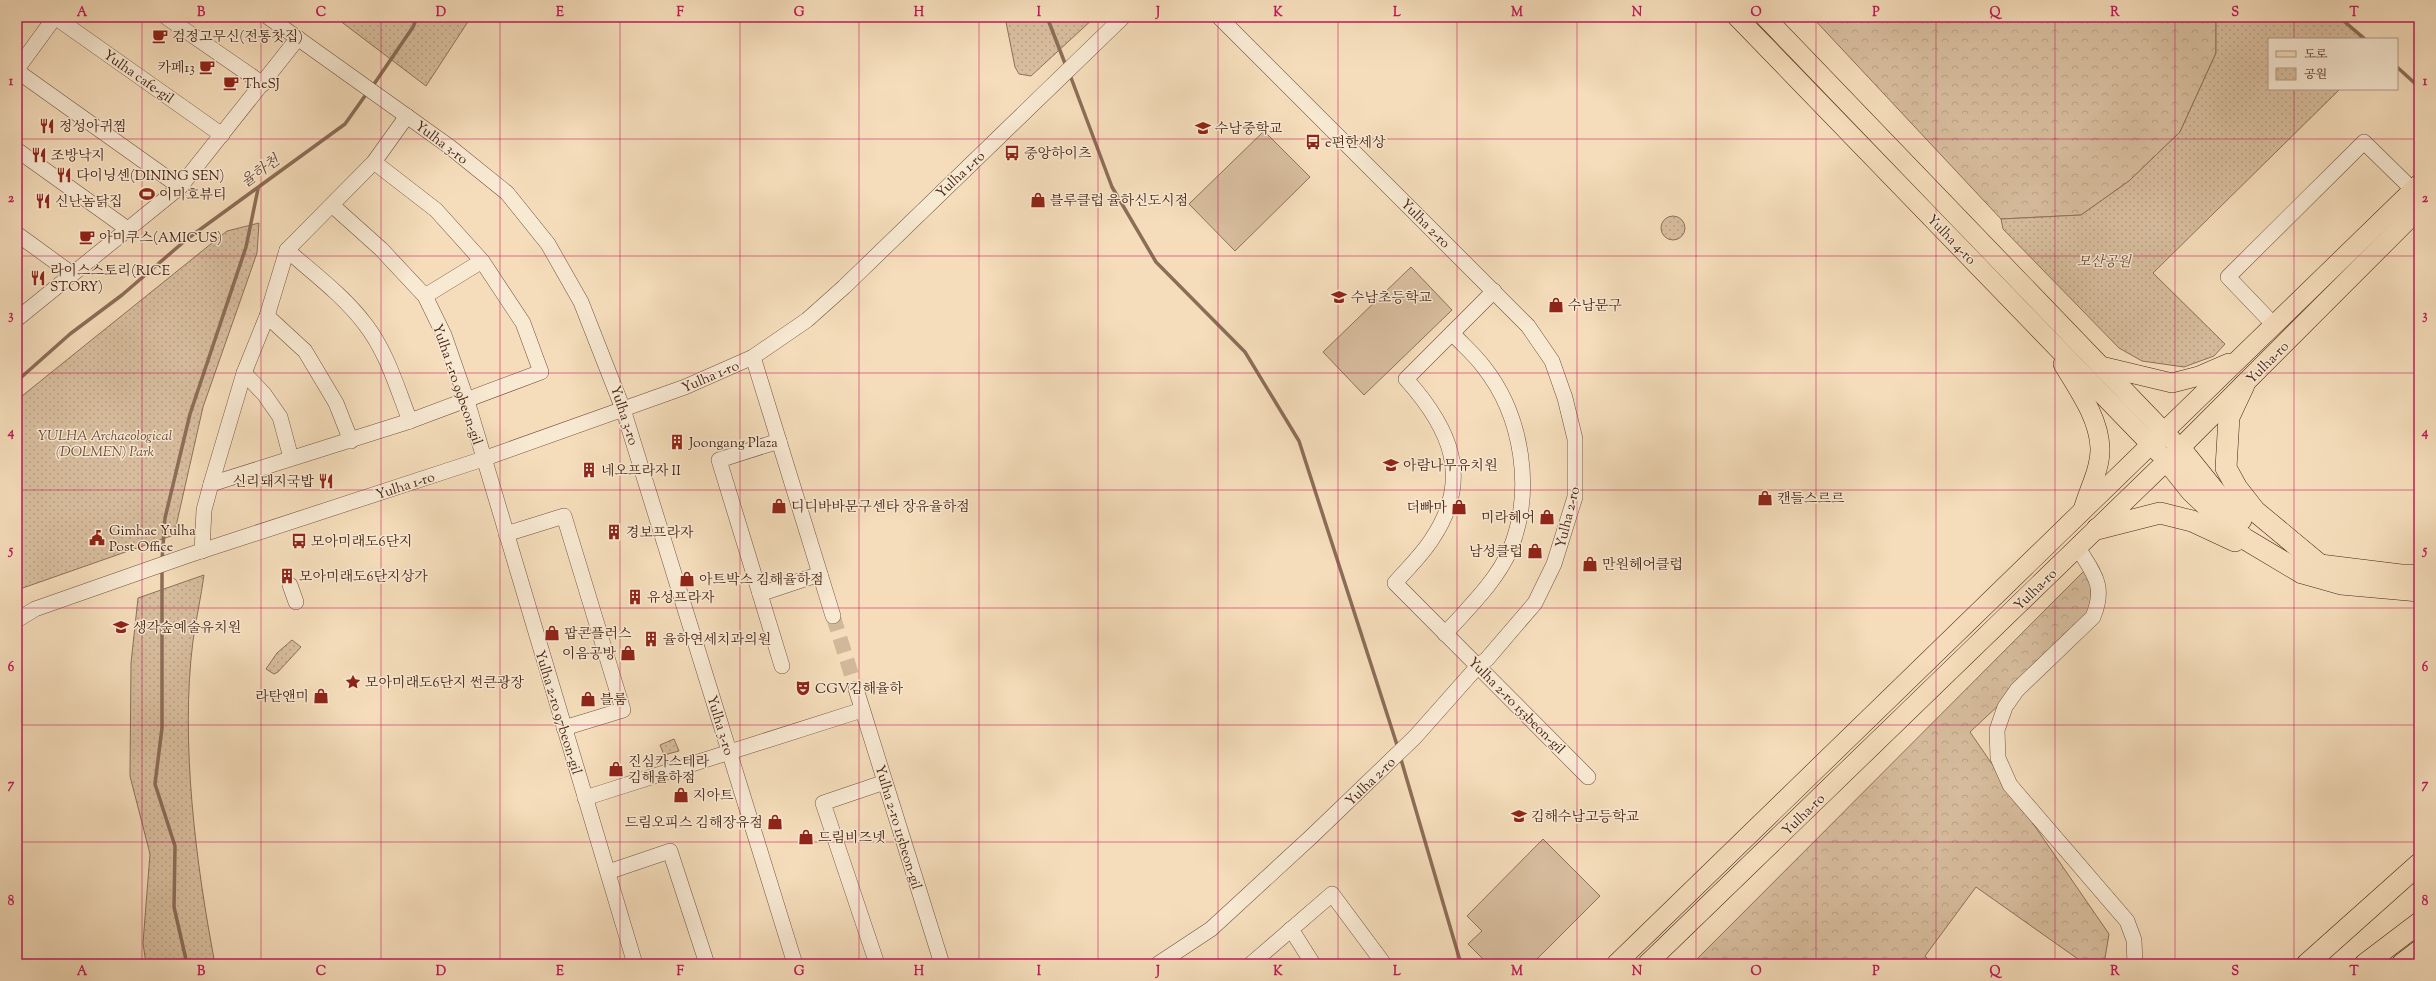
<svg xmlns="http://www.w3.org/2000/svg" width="2436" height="981" font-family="'Sorts Mill Goudy','Noto Serif KR',serif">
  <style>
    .grass { fill: #d8be9f; stroke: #90715a }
    .forest { fill: url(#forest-crowns); stroke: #90715a }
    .park { fill: url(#park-dots); stroke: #90715a }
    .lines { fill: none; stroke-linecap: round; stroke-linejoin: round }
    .stream { stroke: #8c6d57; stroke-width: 3.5 }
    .minor-tunnel { stroke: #d2b89a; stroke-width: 15; stroke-dasharray: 15 8; stroke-linecap: butt }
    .minor-casing { stroke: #73523f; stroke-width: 16 }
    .major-casing { stroke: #482416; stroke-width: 20 }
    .highway-casing { stroke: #482416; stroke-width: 22 }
    .minor { stroke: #f8e9d3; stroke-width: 15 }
    .major { stroke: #f5ddbb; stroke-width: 19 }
    .highway { stroke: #f5ddbb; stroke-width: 21 }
    .grid { fill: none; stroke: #c2185b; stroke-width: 1; stroke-opacity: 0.55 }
    .labels { text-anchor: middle; stroke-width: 3; stroke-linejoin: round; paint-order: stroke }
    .poi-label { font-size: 14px; fill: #482416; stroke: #f8e9d3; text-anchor: start }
    .street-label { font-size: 14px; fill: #482416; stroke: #f8e9d3 }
    .park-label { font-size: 14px; font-style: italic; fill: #6c4a38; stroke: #f8e9d3 }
    .water-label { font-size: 15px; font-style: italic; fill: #6a4937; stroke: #f8e9d3 }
    .neatline { fill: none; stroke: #c2185b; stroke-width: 1.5 }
    .grid-label { font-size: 13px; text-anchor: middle; font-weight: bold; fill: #c2185b }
  </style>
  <defs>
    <pattern id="forest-crowns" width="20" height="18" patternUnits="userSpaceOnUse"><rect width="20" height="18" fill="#d8be9f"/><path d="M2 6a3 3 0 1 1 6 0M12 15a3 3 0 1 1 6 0" fill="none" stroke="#bba388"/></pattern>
    <pattern id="park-dots" width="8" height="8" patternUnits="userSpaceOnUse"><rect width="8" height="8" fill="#d8be9f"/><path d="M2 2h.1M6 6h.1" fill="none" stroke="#bba388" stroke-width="1.8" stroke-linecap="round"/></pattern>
  </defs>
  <rect width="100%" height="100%" fill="#f5ddbb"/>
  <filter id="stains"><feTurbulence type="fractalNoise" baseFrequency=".005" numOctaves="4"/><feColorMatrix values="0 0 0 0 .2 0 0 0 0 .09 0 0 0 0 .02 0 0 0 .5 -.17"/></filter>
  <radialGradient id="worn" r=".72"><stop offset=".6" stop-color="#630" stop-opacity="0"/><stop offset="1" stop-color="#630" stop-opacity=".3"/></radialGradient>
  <g class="grass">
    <path d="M1264,131l46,46 -75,74 -46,-47z"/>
    <path d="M1411,267l41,43 -88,85 -41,-43z"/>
    <path d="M1543,839l57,57 -68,68h-44l-20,-20 14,-13 -15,-15z"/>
  </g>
  <g class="forest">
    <path d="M1812,17h404v36l-36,79 -51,49 -48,34 -80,4z"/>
    <path d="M2089,566l4,51 -123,115 139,202 -5,30h-19l-109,-77 -51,69 8,8h-241z"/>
  </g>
  <g class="park">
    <path d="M335,17h136l-45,69z"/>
    <path d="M1005,17h90l-64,59 -12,-2 -4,-7z"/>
    <path d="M2216,17h123l23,22h-93v50h71l-187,184 72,71 -11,12 -30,11 -42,-6 -23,-13 -116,-119 -2,-10 80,-4 48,-34 51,-49 36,-79z"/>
    <circle cx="1673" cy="228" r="12"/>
    <path d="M259,223l-2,30 -54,154 -29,128 -157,55v-190l210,-169z"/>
    <path d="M204,575c-3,22 -8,44 -11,66 -13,100 3,224 22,323h-69l-3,-21 7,-89 -20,-78 1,-113 7,-65z"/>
    <path d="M292,640l9,7 -23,25 -4,2 -8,-5 11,-16z"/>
    <path d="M674,739l5,12 -15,4 -4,-10z"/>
  </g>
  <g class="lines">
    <g class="stream">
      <path d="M1047,17l19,49"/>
      <path d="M2339,17l26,22"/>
      <path d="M2397,67l22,20"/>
      <path d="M1070,75l42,112 44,75 89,90 54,89 99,307"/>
      <path d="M372,87l41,-60 4,-10"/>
      <path d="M17,381l53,-47 52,-39 65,-56 158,-115 22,-31"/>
      <path d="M162,560l3,-42 25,-104 56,-167 12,-58"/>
      <path d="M162,568v160l-7,56 20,62 -1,61 13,57"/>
      <path d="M1400,756l61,208"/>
    </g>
    <path class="minor-tunnel" d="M833,616l23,73"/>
    <defs>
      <g id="minor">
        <path d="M55,17l167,118"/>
        <path d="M166,17l97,67"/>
        <path d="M268,17l182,130 57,46 41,51 33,58 42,107 172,555"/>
        <path d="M17,69l38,-52"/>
        <path d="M17,71l163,116"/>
        <path d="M17,150l112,80"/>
        <path d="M333,206l48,43 44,47 19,39 23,66 168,563"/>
        <path d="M17,234l55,40"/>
        <path d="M287,250c26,23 57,46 78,74 22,28 32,64 45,97"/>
        <path d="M1494,291l-88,88c44,49 67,99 26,160 -10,16 -25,30 -37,44l193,194"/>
        <path d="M425,296l57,-35"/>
        <path d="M267,316l38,35 31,52 15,38"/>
        <path d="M17,319l163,-132 118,-149"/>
        <path d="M2274,325l-46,-48 136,-135 49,48"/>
        <path d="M753,357l80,259"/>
        <path d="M244,373l20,21 16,23 11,41"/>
        <path d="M779,441l-60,19 63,206"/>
        <path d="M211,484l199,-63 131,-49 -18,-49 -41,-62 -46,-51 -62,-48"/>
        <path d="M506,534l58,-18 59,194 -59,18"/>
        <path d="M2078,548c16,26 28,38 15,69l-76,73 -12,17 -8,23 1,28 12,27 117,136 7,19 1,24"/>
        <path d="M202,551l2,-41 7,-26 33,-111 23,-57 20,-66 87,-88 33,-46"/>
        <path d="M290,585l6,17"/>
        <path d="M760,594l60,-20"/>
        <path d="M17,620l18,-11 154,-54 294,-96 202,-72 68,-30 54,-37 37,-33 279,-270"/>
        <path d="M1445,634c23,-26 51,-52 65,-84 24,-59 13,-134 -27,-184 -9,-12 -21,-22 -31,-33"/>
        <path d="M856,689l86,275"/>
        <path d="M585,798l277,-88"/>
        <path d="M608,872l62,-21 37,113"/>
        <path d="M1291,929l22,35"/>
        <path d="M877,964l-54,-161 62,-21"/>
        <path d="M1158,964l53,-35 100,-92 104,-100 63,-71 9,-7 48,-56 19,-39 21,-67v-58l-10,-41 -13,-37 -24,-35 -309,-309"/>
        <path d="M1251,964l81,-70 52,70"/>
      </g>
      <g id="major">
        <path d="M1737,17l422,436"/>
        <path d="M1765,17l407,423"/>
        <path d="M2063,364c15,25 36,54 37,84 1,20 -12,43 -17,62"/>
        <path d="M2101,366l71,17 27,-7 30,-13"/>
        <path d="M1616,964l803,-780"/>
        <path d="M1647,964l533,-516 239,-239"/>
      </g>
      <g id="highway">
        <path d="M2244,385l-15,32 -3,51 11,20 18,23 65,54"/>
        <path d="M2180,448l53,66 8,6"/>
        <path d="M2167,461l24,30 33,31 21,17 57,34 39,11 78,7"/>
        <path d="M2097,529l63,-16 32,8 43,20"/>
        <path d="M2307,559l13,6 81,10h18"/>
        <path d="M2307,964l112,-100"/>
        <path d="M2365,964l54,-41"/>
        <path d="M2402,964l17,-13"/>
      </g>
    </defs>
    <use href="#minor" class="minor-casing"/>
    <use href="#major" class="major-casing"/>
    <use href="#highway" class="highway-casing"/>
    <use href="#minor" class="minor"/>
    <use href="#major" class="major"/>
    <use href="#highway" class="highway"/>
  </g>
  <path class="grid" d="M142,17v947M261,17v947M381,17v947M500,17v947M620,17v947M740,17v947M859,17v947M979,17v947M1098,17v947M1218,17v947M1338,17v947M1457,17v947M1577,17v947M1696,17v947M1816,17v947M1936,17v947M2055,17v947M2175,17v947M2294,17v22M2294,89v875M17,139h2402M17,256h2402M17,373h2402M17,490h2402M17,608h2402M17,725h2402M17,842h2402"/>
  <defs>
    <symbol id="cafe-bare" viewBox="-9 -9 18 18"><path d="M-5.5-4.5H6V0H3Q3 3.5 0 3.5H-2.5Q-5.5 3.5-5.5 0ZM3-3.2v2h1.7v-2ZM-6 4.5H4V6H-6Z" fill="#8f2418" stroke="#f8e9d3" stroke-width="2.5" paint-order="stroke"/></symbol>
    <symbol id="restaurant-bare" viewBox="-9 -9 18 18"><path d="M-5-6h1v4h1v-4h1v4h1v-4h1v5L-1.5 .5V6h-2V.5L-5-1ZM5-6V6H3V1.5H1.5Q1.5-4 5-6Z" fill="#8f2418" stroke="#f8e9d3" stroke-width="2.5" paint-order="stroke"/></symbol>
    <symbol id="school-bare" viewBox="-9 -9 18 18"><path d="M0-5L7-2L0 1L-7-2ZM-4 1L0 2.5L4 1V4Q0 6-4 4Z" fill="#8f2418" stroke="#f8e9d3" stroke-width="2.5" paint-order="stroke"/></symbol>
    <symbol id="bus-bare" viewBox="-9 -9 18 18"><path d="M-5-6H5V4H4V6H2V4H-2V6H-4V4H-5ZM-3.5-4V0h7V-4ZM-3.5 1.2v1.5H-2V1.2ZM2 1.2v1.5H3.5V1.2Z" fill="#8f2418" stroke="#f8e9d3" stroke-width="2.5" paint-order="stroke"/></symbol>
    <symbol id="stadium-bare" viewBox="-9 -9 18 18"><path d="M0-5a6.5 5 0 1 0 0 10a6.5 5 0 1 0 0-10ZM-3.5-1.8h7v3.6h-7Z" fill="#8f2418" stroke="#f8e9d3" stroke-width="2.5" paint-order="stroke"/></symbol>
    <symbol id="shop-bare" viewBox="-9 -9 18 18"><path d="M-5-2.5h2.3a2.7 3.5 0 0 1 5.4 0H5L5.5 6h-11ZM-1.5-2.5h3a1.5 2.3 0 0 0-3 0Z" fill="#8f2418" stroke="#f8e9d3" stroke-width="2.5" paint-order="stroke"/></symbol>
    <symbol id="building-bare" viewBox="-9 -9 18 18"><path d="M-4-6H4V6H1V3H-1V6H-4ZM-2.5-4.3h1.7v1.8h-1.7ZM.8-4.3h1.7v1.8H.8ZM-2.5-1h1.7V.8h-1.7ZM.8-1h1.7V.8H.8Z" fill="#8f2418" stroke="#f8e9d3" stroke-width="2.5" paint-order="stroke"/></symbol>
    <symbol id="civic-bare" viewBox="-9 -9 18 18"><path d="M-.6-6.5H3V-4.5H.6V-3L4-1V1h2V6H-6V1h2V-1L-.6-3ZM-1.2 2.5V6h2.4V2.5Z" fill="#8f2418" stroke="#f8e9d3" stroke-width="2.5" paint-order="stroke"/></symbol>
    <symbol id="sight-bare" viewBox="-9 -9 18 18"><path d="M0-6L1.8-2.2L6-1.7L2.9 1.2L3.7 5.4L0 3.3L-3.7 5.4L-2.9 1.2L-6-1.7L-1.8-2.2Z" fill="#8f2418" stroke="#f8e9d3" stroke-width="2.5" paint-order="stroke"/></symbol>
    <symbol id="theatre-bare" viewBox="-9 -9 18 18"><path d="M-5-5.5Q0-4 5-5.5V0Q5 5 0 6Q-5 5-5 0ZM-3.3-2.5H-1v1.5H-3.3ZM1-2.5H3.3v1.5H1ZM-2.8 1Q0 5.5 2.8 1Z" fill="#8f2418" stroke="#f8e9d3" stroke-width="2.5" paint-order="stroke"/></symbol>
  </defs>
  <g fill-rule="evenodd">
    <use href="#cafe-bare" x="149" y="25" width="22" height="22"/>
    <use href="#cafe-bare" x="196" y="56" width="22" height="22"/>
    <use href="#cafe-bare" x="220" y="72" width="22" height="22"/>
    <use href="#restaurant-bare" x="36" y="115" width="22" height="22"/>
    <use href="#school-bare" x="1192" y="117" width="22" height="22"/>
    <use href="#bus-bare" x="1302" y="131" width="22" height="22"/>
    <use href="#bus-bare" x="1001" y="142" width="22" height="22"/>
    <use href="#restaurant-bare" x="28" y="144" width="22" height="22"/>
    <use href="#restaurant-bare" x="53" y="164" width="22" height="22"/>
    <use href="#stadium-bare" x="136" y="183" width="22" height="22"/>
    <use href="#shop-bare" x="1027" y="189" width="22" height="22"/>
    <use href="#restaurant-bare" x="32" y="190" width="22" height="22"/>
    <use href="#cafe-bare" x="76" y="226" width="22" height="22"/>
    <use href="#restaurant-bare" x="27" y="267" width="22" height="22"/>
    <use href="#school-bare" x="1328" y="286" width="22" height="22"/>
    <use href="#shop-bare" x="1545" y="294" width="22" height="22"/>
    <use href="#building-bare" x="666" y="431" width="22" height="22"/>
    <use href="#school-bare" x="1380" y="454" width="22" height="22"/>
    <use href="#building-bare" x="578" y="459" width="22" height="22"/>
    <use href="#restaurant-bare" x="315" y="470" width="22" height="22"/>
    <use href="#shop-bare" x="1754" y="487" width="22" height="22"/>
    <use href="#shop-bare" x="768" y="495" width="22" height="22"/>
    <use href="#shop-bare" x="1448" y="496" width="22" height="22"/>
    <use href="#shop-bare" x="1536" y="506" width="22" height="22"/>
    <use href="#building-bare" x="603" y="521" width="22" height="22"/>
    <use href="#civic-bare" x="86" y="527" width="22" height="22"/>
    <use href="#bus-bare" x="288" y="530" width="22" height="22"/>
    <use href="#shop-bare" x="1524" y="540" width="22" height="22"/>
    <use href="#shop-bare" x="1579" y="553" width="22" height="22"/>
    <use href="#building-bare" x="276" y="565" width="22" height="22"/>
    <use href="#shop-bare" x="676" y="568" width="22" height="22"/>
    <use href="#building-bare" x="624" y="586" width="22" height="22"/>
    <use href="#school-bare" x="110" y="616" width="22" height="22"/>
    <use href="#shop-bare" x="541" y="622" width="22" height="22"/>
    <use href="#building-bare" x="640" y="628" width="22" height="22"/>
    <use href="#shop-bare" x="617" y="642" width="22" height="22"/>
    <use href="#sight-bare" x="342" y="671" width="22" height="22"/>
    <use href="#theatre-bare" x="792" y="677" width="22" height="22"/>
    <use href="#shop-bare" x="310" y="685" width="22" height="22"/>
    <use href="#shop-bare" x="577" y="688" width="22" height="22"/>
    <use href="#shop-bare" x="605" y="758" width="22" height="22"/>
    <use href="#shop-bare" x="670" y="784" width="22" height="22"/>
    <use href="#school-bare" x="1508" y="805" width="22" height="22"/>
    <use href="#shop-bare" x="764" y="811" width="22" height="22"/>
    <use href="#shop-bare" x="795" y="826" width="22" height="22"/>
  </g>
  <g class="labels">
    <g class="poi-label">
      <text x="172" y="41">검정고무신(전통찻집)</text>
      <text x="195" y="72" text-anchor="end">카페13</text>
      <text x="243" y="88">TheSJ</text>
      <text x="59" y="131">정성아귀찜</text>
      <text x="1215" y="133">수남중학교</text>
      <text x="1325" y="147">e편한세상</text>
      <text x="1024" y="158">중앙하이츠</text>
      <text x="51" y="160">조방낙지</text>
      <text x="76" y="180">다이닝센(DINING SEN)</text>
      <text x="159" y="199">이미호뷰티</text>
      <text x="1050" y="205">블루클럽 율하신도시점</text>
      <text x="55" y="206">신난놈닭집</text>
      <text x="99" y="242">아미쿠스(AMICUS)</text>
      <text x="50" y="275">라이스스토리(RICE<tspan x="50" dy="16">STORY)</tspan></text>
      <text x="1351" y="302">수남초등학교</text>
      <text x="1568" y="310">수남문구</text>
      <text x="689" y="447">Joongang Plaza</text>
      <text x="1403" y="470">아람나무유치원</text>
      <text x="601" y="475">네오프라자 II</text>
      <text x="314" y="486" text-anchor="end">신리돼지국밥</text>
      <text x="1777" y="503">캔들스르르</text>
      <text x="791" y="511">디디바바문구센타 장유율하점</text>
      <text x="1447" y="512" text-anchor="end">더빠마</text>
      <text x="1535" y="522" text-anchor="end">미라헤어</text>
      <text x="109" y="535">Gimhae Yulha<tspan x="109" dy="16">Post Office</tspan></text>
      <text x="626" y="537">경보프라자</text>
      <text x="311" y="546">모아미래도6단지</text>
      <text x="1523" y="556" text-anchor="end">남성클럽</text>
      <text x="1602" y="569">만원헤어클럽</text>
      <text x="299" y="581">모아미래도6단지상가</text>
      <text x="699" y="584">아트박스 김해율하점</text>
      <text x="647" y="602">유성프라자</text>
      <text x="133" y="632">생각숲예술유치원</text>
      <text x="564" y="638">팝콘플러스</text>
      <text x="663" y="644">율하연세치과의원</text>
      <text x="616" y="658" text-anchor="end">이음공방</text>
      <text x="365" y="687">모아미래도6단지 썬큰광장</text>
      <text x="815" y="693">CGV김해율하</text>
      <text x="309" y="701" text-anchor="end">라탄앤미</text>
      <text x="600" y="704">블룸</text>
      <text x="628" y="766">진심카스테라<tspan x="628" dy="16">김해율하점</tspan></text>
      <text x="693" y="800">지아트</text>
      <text x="1531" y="821">김해수남고등학교</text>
      <text x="763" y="827" text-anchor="end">드림오피스 김해장유점</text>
      <text x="818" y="842">드림비즈넷</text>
    </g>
    <g class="street-label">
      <text transform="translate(139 76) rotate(35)" y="5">Yulha cafe-gil</text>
      <text transform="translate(442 142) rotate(37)" y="5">Yulha 3-ro</text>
      <text transform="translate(960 174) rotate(-43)" y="5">Yulha 1-ro</text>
      <text transform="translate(1426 223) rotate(45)" y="5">Yulha 2-ro</text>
      <text transform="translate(1952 239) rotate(46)" y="5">Yulha 4-ro</text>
      <text transform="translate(2267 362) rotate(-45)" y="5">Yulha-ro</text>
      <text transform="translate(710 376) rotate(-23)" y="5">Yulha 1-ro</text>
      <text transform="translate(458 384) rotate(71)" y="5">Yulha 1-ro 99beon-gil</text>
      <text transform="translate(625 415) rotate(72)" y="5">Yulha 3-ro</text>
      <text transform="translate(405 485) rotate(-18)" y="5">Yulha 1-ro</text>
      <text transform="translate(1567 517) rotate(-76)" y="5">Yulha 2-ro</text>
      <text transform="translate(2035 589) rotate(-44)" y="5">Yulha-ro</text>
      <text transform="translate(1517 705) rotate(45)" y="5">Yulha 2-ro 153beon-gil</text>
      <text transform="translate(559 712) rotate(73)" y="5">Yulha 2-ro 97beon-gil</text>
      <text transform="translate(721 725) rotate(73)" y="5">Yulha 3-ro</text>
      <text transform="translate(1370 781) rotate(-44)" y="5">Yulha 2-ro</text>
      <text transform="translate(1803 814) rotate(-44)" y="5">Yulha-ro</text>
      <text transform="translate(899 827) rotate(73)" y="5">Yulha 2-ro 115beon-gil</text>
    </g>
    <g class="park-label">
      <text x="2104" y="266">모산공원</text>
      <text x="105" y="440">YULHA Archaeological<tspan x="105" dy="16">(DOLMEN) Park</tspan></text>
    </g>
    <g class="water-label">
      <text transform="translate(260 171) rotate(-36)" y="5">율하천</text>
    </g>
  </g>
  <rect width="2436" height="981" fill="none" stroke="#f5ddbb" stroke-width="44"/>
  <rect x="2268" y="38" width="130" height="52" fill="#f8e9d3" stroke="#b29a87"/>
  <rect x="2276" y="51" width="20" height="6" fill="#f5ddbb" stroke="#b29a87"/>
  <text x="2304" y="58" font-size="12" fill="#482416">도로</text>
  <rect x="2276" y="68" width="20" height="12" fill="url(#park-dots)" stroke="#b29a87"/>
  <text x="2304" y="78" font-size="12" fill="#482416">공원</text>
  <rect x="22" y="22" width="2392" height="937" class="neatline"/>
  <g class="grid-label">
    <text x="82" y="16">A</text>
    <text x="201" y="16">B</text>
    <text x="321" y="16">C</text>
    <text x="441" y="16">D</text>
    <text x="560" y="16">E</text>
    <text x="680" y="16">F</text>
    <text x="799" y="16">G</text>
    <text x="919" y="16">H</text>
    <text x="1039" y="16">I</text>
    <text x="1158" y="16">J</text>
    <text x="1278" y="16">K</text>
    <text x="1397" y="16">L</text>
    <text x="1517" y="16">M</text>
    <text x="1637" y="16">N</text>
    <text x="1756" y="16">O</text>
    <text x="1876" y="16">P</text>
    <text x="1995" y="16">Q</text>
    <text x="2115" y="16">R</text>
    <text x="2235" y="16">S</text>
    <text x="2354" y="16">T</text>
    <text x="11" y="85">1</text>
    <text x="2425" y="85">1</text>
    <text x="11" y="202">2</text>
    <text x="2425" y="202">2</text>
    <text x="11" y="319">3</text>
    <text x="2425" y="319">3</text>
    <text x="11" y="436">4</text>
    <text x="2425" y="436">4</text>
    <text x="11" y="554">5</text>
    <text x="2425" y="554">5</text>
    <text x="11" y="671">6</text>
    <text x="2425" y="671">6</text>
    <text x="11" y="788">7</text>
    <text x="2425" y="788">7</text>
    <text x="11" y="905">8</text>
    <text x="2425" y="905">8</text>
    <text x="82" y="975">A</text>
    <text x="201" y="975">B</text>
    <text x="321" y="975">C</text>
    <text x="441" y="975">D</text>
    <text x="560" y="975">E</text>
    <text x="680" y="975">F</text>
    <text x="799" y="975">G</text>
    <text x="919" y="975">H</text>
    <text x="1039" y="975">I</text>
    <text x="1158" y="975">J</text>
    <text x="1278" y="975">K</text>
    <text x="1397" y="975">L</text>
    <text x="1517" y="975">M</text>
    <text x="1637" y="975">N</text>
    <text x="1756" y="975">O</text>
    <text x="1876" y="975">P</text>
    <text x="1995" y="975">Q</text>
    <text x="2115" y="975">R</text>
    <text x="2235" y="975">S</text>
    <text x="2354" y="975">T</text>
  </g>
  <rect width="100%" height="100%" filter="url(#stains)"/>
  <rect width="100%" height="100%" fill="url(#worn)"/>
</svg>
